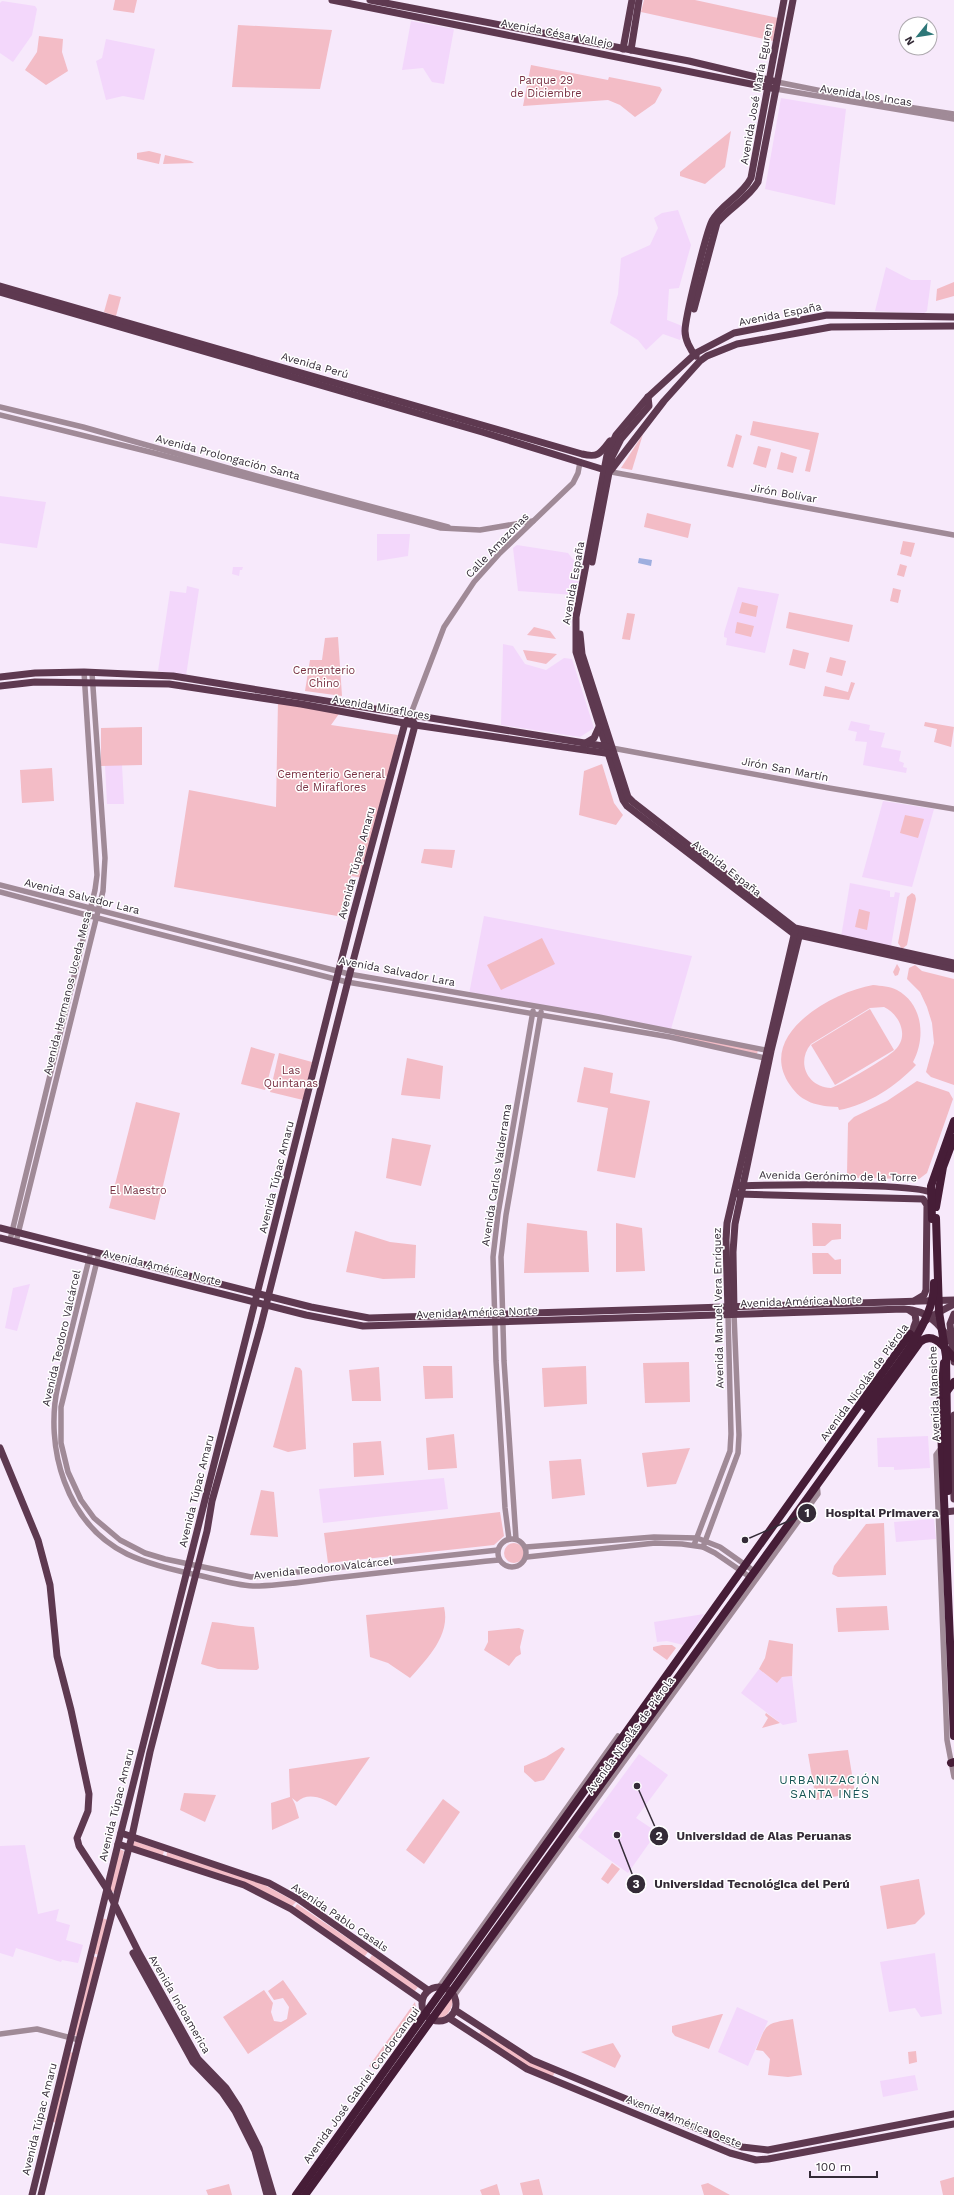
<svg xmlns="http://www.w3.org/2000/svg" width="954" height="2195" font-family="'Work Sans',sans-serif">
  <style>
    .built { fill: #f3d7fb }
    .green { fill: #f3bcc6; fill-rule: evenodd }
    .water { fill: #9eaedf }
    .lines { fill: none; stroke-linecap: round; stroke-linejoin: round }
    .minor { stroke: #a08a97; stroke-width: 5.5 }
    .major { stroke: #5e3950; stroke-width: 7 }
    .highway { stroke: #461d37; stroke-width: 8 }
    .highway-bridge { stroke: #461d37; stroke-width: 8 }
    .labels { text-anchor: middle; stroke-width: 3; stroke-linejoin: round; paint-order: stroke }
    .street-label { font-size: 11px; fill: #342b37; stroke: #fff }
    .park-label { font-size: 11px; fill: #783042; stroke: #fff }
    .neighbourhood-label { font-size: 12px; letter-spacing: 1px; fill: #165354; stroke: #fff }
    .leader { fill: none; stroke: #342b37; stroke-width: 1.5 }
    .callout-dot { fill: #342b37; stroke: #fff; stroke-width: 1.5 }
    .mark-label { font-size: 12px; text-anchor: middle; font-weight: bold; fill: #fff }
    .callout-label { font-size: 12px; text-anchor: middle; font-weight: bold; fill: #342b37; stroke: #fff; stroke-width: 3; stroke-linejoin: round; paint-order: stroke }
  </style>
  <rect width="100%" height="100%" fill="#f7e9fb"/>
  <g class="built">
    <path d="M2,1l33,5 2,3 -5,26 -19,27 -13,-9v-50z"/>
    <path d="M411,21l43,8 -10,55 -12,-2 -9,-14 -21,2z"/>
    <path d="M106,39l49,10 -11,51 -21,-4 -17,4 -10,-39 6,-3z"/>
    <path d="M781,98l65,11 -11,96 -70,-16z"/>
    <path d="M678,210l13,35 -12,43 -10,1 -2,31 18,7 -5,13 -17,-6 -17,16 -8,-10 -28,-17 8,-29 3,-36 29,-13 8,-17 -4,-10 8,-5z"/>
    <path d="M886,267l25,13h20l-4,31 -4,3 -48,-3z"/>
    <path d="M0,496l46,6 -9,46 -37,-5z"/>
    <path d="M377,534h33l-2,22 -31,5z"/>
    <path d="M517,545l51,8 7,9 8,3 -8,30 -57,-4 -5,-43z"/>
    <path d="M233,567h10l-1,3h-2l-1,6 -7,-2z"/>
    <path d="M187,586l12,3 -13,87 -28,-5 12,-80 16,2z"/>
    <path d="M738,587l41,7 -14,59 -39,-8 1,-7 -3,-1v-4z"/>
    <path d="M503,644l10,2 12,18 21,6 18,-12 8,1 22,69 -14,9 -79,-12z"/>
    <path d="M851,721l19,4 -1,5 16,3 -4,14 20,4 -2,10 5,2 -1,4 4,1 -1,5 -43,-8 4,-23 -12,-1 2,-9 -9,-2z"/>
    <path d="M105,765h17l2,39h-17z"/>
    <path d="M883,801l51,8 -22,78 -50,-10z"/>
    <path d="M850,883l40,8v6h4l1,-5 5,1 -9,53 -50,-9z"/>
    <path d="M484,916l208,40 -21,73 -202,-35z"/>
    <path d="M30,1284l-13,47 -12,-3 8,-40z"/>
    <path d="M928,1436l2,32 -36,2v-3h-16l-1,-29z"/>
    <path d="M444,1478l4,31 -125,14 -4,-34z"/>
    <path d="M934,1519l2,20 -40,3 -2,-20z"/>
    <path d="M704,1614l-21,31 -16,-4 -10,1 -3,-20z"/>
    <path d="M759,1669l18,14 5,-6 10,-1 5,46 -14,3 -42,-32z"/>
    <path d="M639,1754l29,21 -32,43 21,14 -29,41 -50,-36z"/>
    <path d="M25,1845l13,69 21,-5 -3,12 14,4 -4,15 17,5 -5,18 -16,-3 -1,2 -45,-14 -3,9 -13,-4v-107z"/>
    <path d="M935,1953l7,61 -21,3 -6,-9 -26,4 -9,-50z"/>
    <path d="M737,2007l31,14 -20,45 -30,-14z"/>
    <path d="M915,2075l3,15 -35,7 -3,-16z"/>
  </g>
  <g class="green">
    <path d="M115,0h22l-3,13 -21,-3z"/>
    <path d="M644,0h51l83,18 -5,23 -132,-29z"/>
    <path d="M238,25l94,5 -12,59 -88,-2z"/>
    <path d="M39,36l24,3 -1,13 6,19 -22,14 -21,-15 12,-18z"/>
    <path d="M531,65l77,15 1,-3 51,10 2,3 -7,13 -20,14 -15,-12 -12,-5 -85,6z"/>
    <path d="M731,131l-6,36 -20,17 -25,-8v-4z"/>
    <path d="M149,151l12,3 -2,10 -22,-5v-6z"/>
    <path d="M165,155l26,6 3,2 -31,1z"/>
    <path d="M954,282v14l-18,5 1,-12z"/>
    <path d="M109,294l12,3 -5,19 -12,-4z"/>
    <path d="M753,421l66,12 -9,39 -5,-1 5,-21 -60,-15z"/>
    <path d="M643,434l-11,36 -11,-2z"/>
    <path d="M736,434l6,2 -9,32 -6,-2z"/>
    <path d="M758,446l13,3 -5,19 -13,-4z"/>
    <path d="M781,452l16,5 -4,16 -16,-4z"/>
    <path d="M647,513l44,11 -3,14 -44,-11z"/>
    <path d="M903,541l12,2 -4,14 -11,-3z"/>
    <path d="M900,564l7,2 -3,11 -7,-2z"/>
    <path d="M893,588l8,2 -3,13 -8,-2z"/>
    <path d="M742,602l16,4 -2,11 -17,-4z"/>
    <path d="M789,612l64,13 -4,17 -63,-14z"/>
    <path d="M627,613l8,1 -5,26 -8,-1z"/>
    <path d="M737,622l17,4 -3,11 -16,-4z"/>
    <path d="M534,627l16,4 6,8 -29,-4z"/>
    <path d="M338,637l4,59 -37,-5 5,-31h12l3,-22z"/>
    <path d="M793,649l16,4 -4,16 -16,-4z"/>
    <path d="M523,650l34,4 -11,10 -19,-4z"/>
    <path d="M830,657l16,4 -4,15 -16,-4z"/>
    <path d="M851,682l4,1 -6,17 -26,-4 2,-10 23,6z"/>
    <path d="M278,700l63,11 -10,14 67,10 -35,143 -12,-2 -8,41 -169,-30 15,-97 87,17z"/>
    <path d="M925,722l29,5 -3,20 -17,-5 3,-13 -13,-3z"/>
    <path d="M142,727v38l-41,1v-38z"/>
    <path d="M602,764l12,39 9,12 -7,10 -37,-10 5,-44z"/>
    <path d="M52,768l2,33 -32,2 -2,-33z"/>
    <path d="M905,815l19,4 -6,19 -18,-5z"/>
    <path d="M424,849l31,1 -3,18 -31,-5z"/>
    <path d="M912,893l3,2 1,4 -9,46 -5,4 -4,-6 9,-46z"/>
    <path d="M859,909l11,3 -3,18 -12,-3z"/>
    <path d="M542,938l13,26 -54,26 -14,-25z"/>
    <path d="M897,964l3,5 -2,6 -3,1 -2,-4z"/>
    <path d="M915,965l7,6 32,8v106l-23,-8 -5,-5 8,-29 -2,-20 -5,-16 -7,-15 -13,-13 2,-11z"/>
    <path d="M873,985c8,1 17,1 24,5 26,14 29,48 16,72l3,3c-20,21 -48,40 -77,45l-1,-3c-21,-1 -36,-4 -48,-22 -35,-50 42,-93 83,-100zM884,1007c15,7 26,29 11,43 -8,8 -52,34 -64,38 -24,-1 -35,-26 -20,-44l59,-36z"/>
    <path d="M870,1009l24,41 -59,35 -24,-40z"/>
    <path d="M676,1032l82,18 -1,4 -82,-17z"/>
    <path d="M251,1047l24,7 -10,36 -24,-6z"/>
    <path d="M279,1053l33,9 -9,38 -33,-8z"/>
    <path d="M407,1058l36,8 -3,33 -39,-4z"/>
    <path d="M584,1067l29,6 -3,20 40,8 -15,77 -38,-7 11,-63 -31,-6z"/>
    <path d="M917,1081l32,11 4,7 -26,74 -8,6 -68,-1 -4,-4 1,-51 6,-6 33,-16z"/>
    <path d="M136,1102l44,11 -25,107 -46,-12z"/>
    <path d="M392,1138l39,7 -10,41 -35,-8z"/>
    <path d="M527,1223l60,8 2,41 -65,1z"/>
    <path d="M616,1223l26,5 3,43 -29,1z"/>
    <path d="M812,1223l29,1v15l-9,1 -7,6h-12z"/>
    <path d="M355,1231l35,11 26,3 -1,33 -32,1 -37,-7z"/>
    <path d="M812,1253h16l7,7 6,-1v15h-28z"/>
    <path d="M689,1362l1,40 -45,1 -2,-40z"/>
    <path d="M423,1366h29l1,32 -28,1z"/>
    <path d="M586,1366l1,38 -43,3 -2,-39z"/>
    <path d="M295,1367l5,1 2,3 4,78 -18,3 -15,-5z"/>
    <path d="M379,1367l2,34h-29l-3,-31z"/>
    <path d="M454,1434l3,34 -29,2 -2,-32z"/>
    <path d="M381,1441l3,34 -30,2 -1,-34z"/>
    <path d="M690,1448l-14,36 -29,3 -5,-34z"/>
    <path d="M581,1459l4,36 -33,4 -3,-38z"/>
    <path d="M261,1490l13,2 4,45 -28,-2z"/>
    <path d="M500,1512l4,24 -10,9 -166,18 -4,-30z"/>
    <path d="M884,1523l2,52 -48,2 -6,-3 2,-8 32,-42z"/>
    <circle cx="514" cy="1553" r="10"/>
    <path d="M887,1606l2,24 -51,2 -2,-24z"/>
    <path d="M444,1607c7,28 -17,52 -34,71l-22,-15 -18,-6 -4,-42z"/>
    <path d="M212,1622c15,1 28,5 42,5l5,41 -2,2 -39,-1 -17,-5z"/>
    <path d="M519,1628l5,2 -4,17 1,7 -5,3 -7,9 -25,-16 4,-8v-11z"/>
    <path d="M769,1640l24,4 -1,32 -10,1 -5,6 -18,-14 6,-11z"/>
    <path d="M662,1645h10l4,3 -9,12 -14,-10v-3z"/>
    <path d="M766,1713l14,10 -18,5 6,-10 -3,-3z"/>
    <path d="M562,1747l3,2 -21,31 -9,2 -11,-10v-6l22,-9z"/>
    <path d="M848,1750l7,43 -39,7 -8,-46z"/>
    <path d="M370,1757l-34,49c-11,-7 -28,-15 -39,-4l-5,-4 3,6 4,14 -27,12 -1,-27 19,-6 -1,-28z"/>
    <path d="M184,1793l32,2 -11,27 -25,-12z"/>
    <path d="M443,1799l17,13 -36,52 -18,-14z"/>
    <path d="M134,1841l30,10 -2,7 -31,-11z"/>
    <path d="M119,1849l5,2 -9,41 -6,-1z"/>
    <path d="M167,1852l90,29 39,21 -5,5 -36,-20 -89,-27z"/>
    <path d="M612,1863l8,6 -12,15 -7,-5z"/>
    <path d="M919,1879l6,35 -10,10 -28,5 -7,-43z"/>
    <path d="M297,1904l71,48 -4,5 -70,-48z"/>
    <path d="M102,1918l6,2 -9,35 -6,-2z"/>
    <path d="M372,1955l46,32 -4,5 -46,-31z"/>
    <path d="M93,1956l6,2 -20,78 -6,-1z"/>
    <path d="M283,1980l24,34 -59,40 -25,-37 41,-27 9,13 -2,9 3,9 7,1 6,-3 2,-12 -6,-9 -9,2 -6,-9z"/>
    <path d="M451,1997l2,4c-2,10 -6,17 -17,18z"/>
    <path d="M415,2002l2,12 -42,57 -6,-5z"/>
    <path d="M722,2014h1l-14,35 -34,-13 -3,-4v-6z"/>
    <path d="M793,2019l9,56 -14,2 -20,-2 2,-16 -7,-8 -7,-1c11,-27 8,-26 37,-31z"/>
    <path d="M482,2030l73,42 -3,6 -27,-12 -47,-31z"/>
    <path d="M613,2043l8,13 -6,12 -34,-16z"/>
    <path d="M916,2051l1,11 -8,2 -1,-12z"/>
    <path d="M68,2052l7,1 -18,70 -7,-2z"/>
    <path d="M954,2177v18h-11l-3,-14z"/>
    <path d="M539,2179l4,16h-20l-3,-12z"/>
    <path d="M708,2183l22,12h-26l-3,-10z"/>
    <path d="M229,2184l3,11h-24l-2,-5z"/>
    <path d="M497,2184l3,11h-18l-2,-5z"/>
  </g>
  <path class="water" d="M639,558l13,2 -1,6 -13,-3z"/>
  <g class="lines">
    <g class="minor">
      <path d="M777,82l105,21 72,11"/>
      <path d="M776,89l178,30"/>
      <path d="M0,407l83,20 166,47 199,53"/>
      <path d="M0,415l154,38 287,75 39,2 53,-9"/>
      <path d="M606,471l348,64"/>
      <path d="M410,716l34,-89 30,-45 26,-29 73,-70 5,-10 2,-11"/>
      <path d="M612,748l217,40 125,21"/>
      <path d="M0,885l349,89 250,43 171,34"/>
      <path d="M0,892l139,37 208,53 323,55 99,22"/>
      <path d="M10,1240l85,-350 2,-15 -13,-203"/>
      <path d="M16,1242l87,-351 2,-33 -13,-185"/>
      <path d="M91,1251l-33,134c-14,62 8,139 69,169 23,11 50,17 75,22 17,4 34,9 51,10 29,0 61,-6 90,-9 52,-6 104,-12 156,-17"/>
      <path d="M99,1253l-38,154v36l7,29 13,28 13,18 26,22 25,13 20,6 86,18 247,-27"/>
      <path d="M942,1447l-6,8 11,285 7,37"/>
      <circle cx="512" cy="1553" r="14"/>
      <path d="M509,1539l-4,-31 -9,-147 -3,-104 5,-43 35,-203"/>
      <path d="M516,1539l-12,-178 -3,-104 5,-42 35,-203"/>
      <path d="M694,1545l36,-94 1,-17 -3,-120"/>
      <path d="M526,1547l128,-10 43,1 23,9 34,24"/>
      <path d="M703,1547l35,-94 1,-18 -5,-121"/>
      <path d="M527,1557l128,-14 27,1 21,3 12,6 35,24"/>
      <path d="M439,1987l179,-251"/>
      <path d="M454,1996l364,-502 -1,-10"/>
      <path d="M0,2034l37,-5 42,11"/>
    </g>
    <g class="major">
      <path d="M332,0l444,89"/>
      <path d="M370,0l319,61 88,21"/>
      <path d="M623,49l9,-49"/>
      <path d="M631,50l8,-50"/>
      <path d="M0,286l582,168c16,4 18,0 28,-13"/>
      <path d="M0,292l482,140 123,38"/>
      <path d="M694,309l23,-86c13,-16 31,-24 41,-41l35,-182"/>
      <path d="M954,317l-127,-2 -93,18 -38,20 -48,44 -32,38 -9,20 -31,162v35l47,148 4,6 167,128 160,35"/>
      <path d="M696,356c-6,-6 -11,-17 -11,-25 0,-13 21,-98 27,-110 9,-17 30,-25 39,-43l33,-178"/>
      <path d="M611,470l53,-69 36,-40 7,-5 30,-12 94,-17 123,-1"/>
      <path d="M592,562l20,-105 9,-18 28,-33 -1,-9"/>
      <path d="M580,634l2,20 46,143 5,5 162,126 159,35"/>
      <path d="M0,677l35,-4 49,-1 89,4 436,71"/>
      <path d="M0,686l35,-4 134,2 132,20 114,21 197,29"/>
      <path d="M584,744l10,-6 5,-11"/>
      <path d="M740,1186c28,-1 178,-4 194,8"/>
      <path d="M738,1194l185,5 4,6 -1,85 -2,5 -10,6"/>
      <path d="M0,1228l311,79 58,11 585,-18"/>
      <path d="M0,1238l306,77 57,11 541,-17c23,1 36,15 47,33"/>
      <path d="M909,1310l6,4 1,7 -3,8"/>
      <path d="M734,1311l-1,-59 2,-28 36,-173 29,-118"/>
      <path d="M728,1312l-2,-72 1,-17 68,-292"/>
      <path d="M954,1314l-4,10 4,38"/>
      <path d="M910,1334l20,-17 24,-13"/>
      <path d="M954,1415l-2,9 2,75"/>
      <path d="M0,1448l38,92 12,45 7,71 14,54 18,84 -1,17 -11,27 2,8 28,43 32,64 59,106 28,29 13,20 20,40 14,47"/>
      <path d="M945,1512l9,-1"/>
      <path d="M121,1833l148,50 29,16 130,91"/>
      <path d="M118,1844l126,41 47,24 131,91"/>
      <path d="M133,1953l60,109 29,30 13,19 20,40 12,44"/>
      <circle cx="439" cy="2004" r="17"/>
      <path d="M455,2010l77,50 210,87 26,3 186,-36"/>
      <path d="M449,2018l78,51 203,84 26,7 12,-1 186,-35"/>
      <path d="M32,2195l86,-351 234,-926 53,-195 5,-7"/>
      <path d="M41,2195l38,-155 53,-204 18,-84 57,-221 5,-30 49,-176 90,-356 64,-244 -5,-9"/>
    </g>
    <g class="highway">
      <path d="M936,1207l7,-40 11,-29"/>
      <path d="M932,1219l-1,-33 23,-65"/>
      <path d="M944,1363l-4,42 14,331"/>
      <path d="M944,1395l10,-13"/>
      <path d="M951,1763l3,-1"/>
      <path d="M296,2195l614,-861"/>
      <path d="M305,2195l615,-853c14,-12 25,7 34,16"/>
    </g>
    <g class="highway-bridge">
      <path d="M936,1218l3,94 7,44 2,135"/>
      <path d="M866,1407c23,-33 69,-82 68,-124"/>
    </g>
  </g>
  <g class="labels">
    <g class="street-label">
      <text transform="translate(557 33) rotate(11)" y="4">Avenida César Vallejo</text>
      <text transform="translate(756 94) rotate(-80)" y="4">Avenida José María Eguren</text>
      <text transform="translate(866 95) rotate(9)" y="4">Avenida los Incas</text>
      <text transform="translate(780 314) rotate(-11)" y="4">Avenida España</text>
      <text transform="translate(315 365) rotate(16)" y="4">Avenida Perú</text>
      <text transform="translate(228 457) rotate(15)" y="4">Avenida Prolongación Santa</text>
      <text transform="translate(784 493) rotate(10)" y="4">Jirón Bolívar</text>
      <text transform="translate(497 545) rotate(-46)" y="4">Calle Amazonas</text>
      <text transform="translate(573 583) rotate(-80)" y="4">Avenida España</text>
      <text transform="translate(381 707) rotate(10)" y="4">Avenida Miraflores</text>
      <text transform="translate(785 769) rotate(11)" y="4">Jirón San Martín</text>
      <text transform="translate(356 863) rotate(-75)" y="4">Avenida Túpac Amaru</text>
      <text transform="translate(727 868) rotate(38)" y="4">Avenida España</text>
      <text transform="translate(82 896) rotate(14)" y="4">Avenida Salvador Lara</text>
      <text transform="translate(397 971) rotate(11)" y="4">Avenida Salvador Lara</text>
      <text transform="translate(67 993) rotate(-76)" y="4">Avenida Hermanos Uceda Mesa</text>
      <text transform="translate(496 1175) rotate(-81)" y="4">Avenida Carlos Valderrama</text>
      <text transform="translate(838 1176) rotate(1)" y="4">Avenida Gerónimo de la Torre</text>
      <text transform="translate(276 1177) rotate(-76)" y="4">Avenida Túpac Amaru</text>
      <text transform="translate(162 1267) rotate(14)" y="4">Avenida América Norte</text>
      <text transform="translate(801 1301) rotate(-2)" y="4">Avenida América Norte</text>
      <text transform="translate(718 1308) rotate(-91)" y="4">Avenida Manuel Vera Enríquez</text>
      <text transform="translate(477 1312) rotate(-2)" y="4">Avenida América Norte</text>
      <text transform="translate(61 1338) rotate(-77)" y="4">Avenida Teodoro Valcárcel</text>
      <text transform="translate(864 1382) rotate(-54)" y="4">Avenida Nicolás de Piérola</text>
      <text transform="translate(934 1394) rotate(-92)" y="4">Avenida Mansiche</text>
      <text transform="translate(196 1491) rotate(-76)" y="4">Avenida Túpac Amaru</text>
      <text transform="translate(323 1568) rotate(-6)" y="4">Avenida Teodoro Valcárcel</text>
      <text transform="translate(630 1735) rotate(-54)" y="4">Avenida Nicolás de Piérola</text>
      <text transform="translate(116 1805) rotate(-76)" y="4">Avenida Túpac Amaru</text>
      <text transform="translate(340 1917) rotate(34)" y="4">Avenida Pablo Casals</text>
      <text transform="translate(180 2004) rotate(60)" y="4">Avenida Indoamerica</text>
      <text transform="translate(361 2085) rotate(-54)" y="4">Avenida José Gabriel Condorcanqui</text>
      <text transform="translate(39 2119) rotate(-76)" y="4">Avenida Túpac Amaru</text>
      <text transform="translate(684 2121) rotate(22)" y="4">Avenida América Oeste</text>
    </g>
    <g class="park-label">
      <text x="546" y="84">Parque 29<tspan x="546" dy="13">de Diciembre</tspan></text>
      <text x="324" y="674">Cementerio<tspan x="324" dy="13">Chino</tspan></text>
      <text x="331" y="778">Cementerio General<tspan x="331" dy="13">de Miraflores</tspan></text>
      <text x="291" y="1074">Las<tspan x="291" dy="13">Quintanas</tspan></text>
      <text x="138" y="1194">El Maestro</text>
    </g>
    <g class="neighbourhood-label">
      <text x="830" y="1784">URBANIZACIÓN<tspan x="830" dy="14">SANTA INÉS</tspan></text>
    </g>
  </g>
  <path class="leader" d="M745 1540L807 1513M637 1786L659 1836M617 1835L636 1884"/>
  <g class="callout-dot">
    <circle cx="745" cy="1540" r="4"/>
    <circle cx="637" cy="1786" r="4"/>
    <circle cx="617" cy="1835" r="4"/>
    <circle cx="807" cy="1513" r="10"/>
    <circle cx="659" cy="1836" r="10"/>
    <circle cx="636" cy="1884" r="10"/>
  </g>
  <g class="mark-label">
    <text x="807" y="1517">1</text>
    <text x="659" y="1840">2</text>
    <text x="636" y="1888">3</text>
  </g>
  <g class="callout-label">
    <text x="882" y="1517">Hospital Primavera</text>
    <text x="764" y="1840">Universidad de Alas Peruanas</text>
    <text x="752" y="1888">Universidad Tecnológica del Perú</text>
  </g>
  <g transform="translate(918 36) rotate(240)"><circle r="19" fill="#ffffff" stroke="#aeaaaf"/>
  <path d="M0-3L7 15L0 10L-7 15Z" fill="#2d7778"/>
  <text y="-6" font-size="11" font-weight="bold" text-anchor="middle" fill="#342b37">N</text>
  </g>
  <path d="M810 2171v6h67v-6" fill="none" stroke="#342b37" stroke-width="2"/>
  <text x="816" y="2171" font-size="12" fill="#342b37" stroke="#ffffff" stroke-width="3" paint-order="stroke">100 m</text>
</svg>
